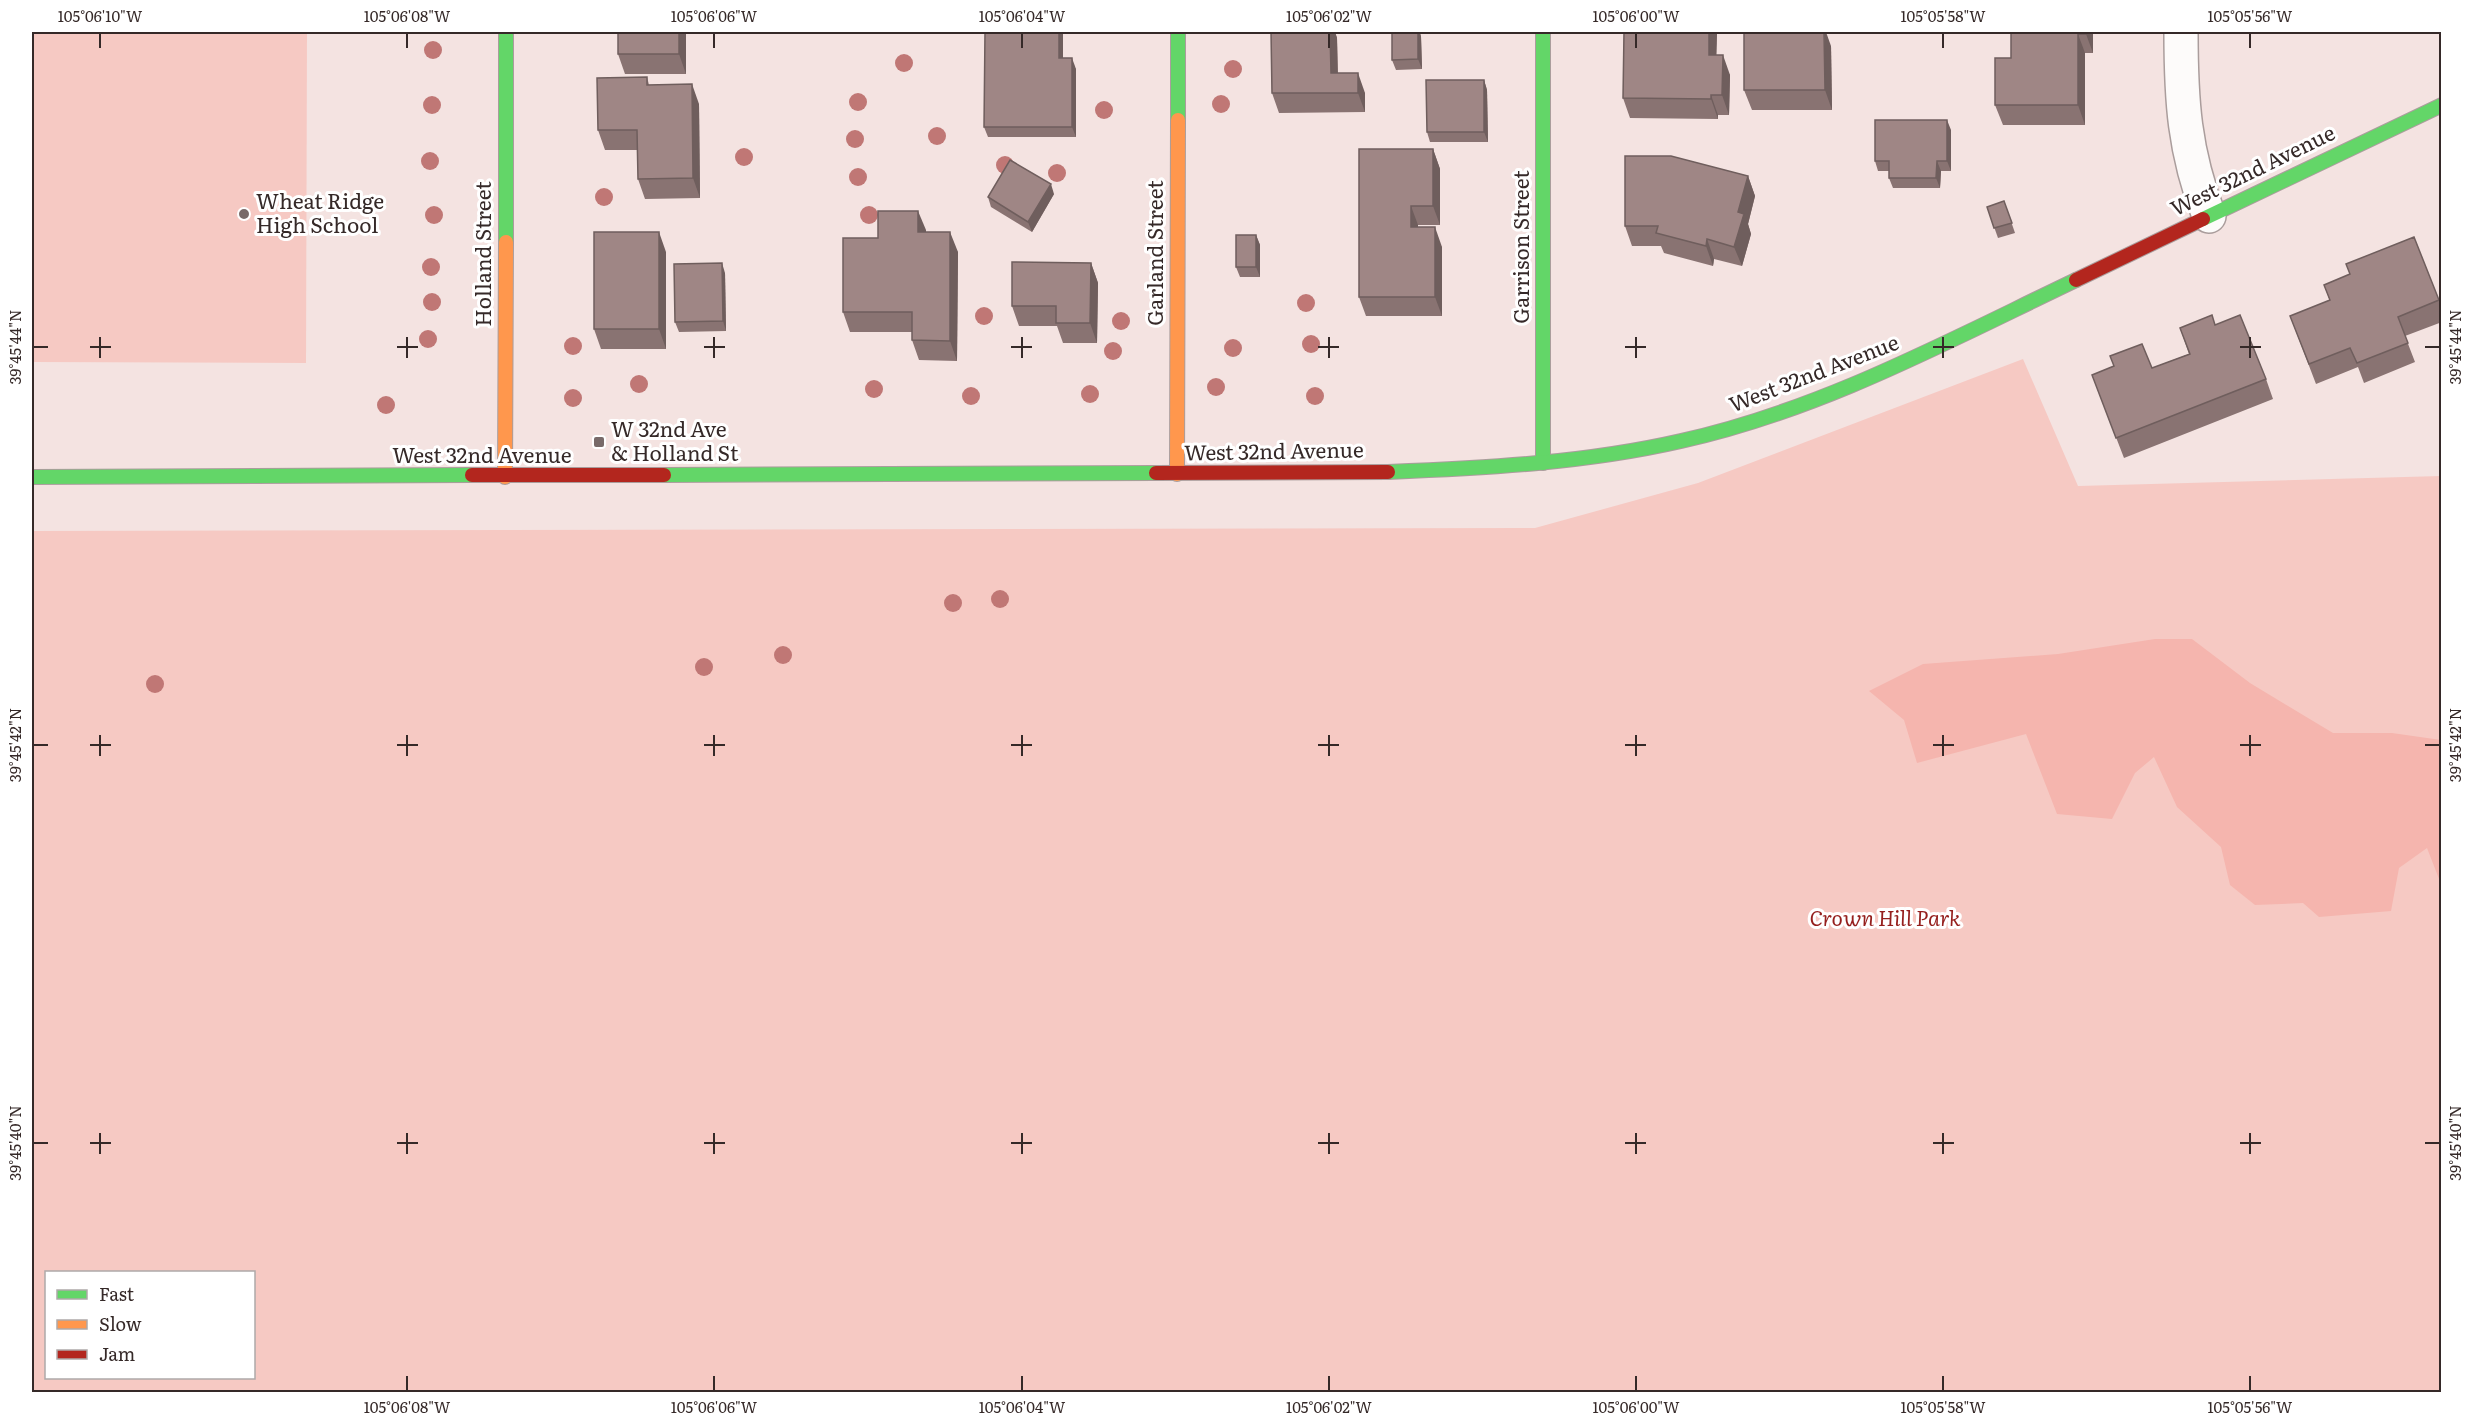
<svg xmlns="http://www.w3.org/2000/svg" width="2473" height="1424" font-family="Literata,serif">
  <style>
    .green { fill: #f6c9c3; fill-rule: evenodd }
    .forest { fill: #f5b5ae }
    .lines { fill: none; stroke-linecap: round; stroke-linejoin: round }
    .street-casing { stroke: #aa9d9c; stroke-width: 36 }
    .fast-casing { stroke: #aa9d9c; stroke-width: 16 }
    .slow-casing { stroke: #aa9d9c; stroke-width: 16 }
    .jam-casing { stroke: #aa9d9c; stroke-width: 16 }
    .street { stroke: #fdfbfa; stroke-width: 33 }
    .fast { stroke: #63d668; stroke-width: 14 }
    .slow { stroke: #ff974d; stroke-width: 14 }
    .jam { stroke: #b3261e; stroke-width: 14 }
    .tree { fill: #c07775 }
    .wall { fill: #897372 }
    .shaded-wall { fill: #6f5e5d }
    .building { fill: #9f8685; stroke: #6f5e5d; stroke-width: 1.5 }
    .ticks { fill: none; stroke: #352928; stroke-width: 2 }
    .poi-dot { fill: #786a69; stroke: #fff; stroke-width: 2 }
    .labels { text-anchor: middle; stroke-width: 6; stroke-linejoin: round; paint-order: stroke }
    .street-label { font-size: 21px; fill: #352928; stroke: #fff }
    .poi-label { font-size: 21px; fill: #352928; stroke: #fff; text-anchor: start }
    .park-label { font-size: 21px; font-style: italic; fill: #951f1d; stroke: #fff }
    .neatline { fill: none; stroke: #352928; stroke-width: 2 }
    .ticks-label { font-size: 15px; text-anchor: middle; fill: #352928 }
  </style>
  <rect width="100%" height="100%" fill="#f4e3e1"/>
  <g class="green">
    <path d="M32,32h275l-1,331 -274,-1z"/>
    <path d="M2023,359l55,127 363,-10v916h-2409v-861l1503,-3 163,-45zM46,1272h208v106h-208z"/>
  </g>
  <path class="forest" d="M2155,639h37l58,44 83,50h59l49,7v144l-14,-36 -28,20 -8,43 -72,6 -16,-14 -48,2 -25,-20 -9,-38 -44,-40 -23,-50 -19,16 -23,46 -55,-5 -31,-80 -109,29 -13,-43 -35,-29 54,-27 135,-10z"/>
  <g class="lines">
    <defs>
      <path id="street" d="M2181,32c0,68 3,119 28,184"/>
      <g id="fast">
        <path d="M1543,32v431"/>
        <path d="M1178,120v-88"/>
        <path d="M2203,219l239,-114"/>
        <path d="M506,242v-210"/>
        <path d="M1388,472c98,-4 197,-9 293,-31 140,-31 267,-100 395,-161"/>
        <path d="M664,475l492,-2"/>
        <path d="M32,477l440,-2"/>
      </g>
      <g id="slow">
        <path d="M1177,474l1,-354"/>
        <path d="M505,477l1,-235"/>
      </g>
      <g id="jam">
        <path d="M2076,280l127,-61"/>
        <path d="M1156,473l232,-1"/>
        <path d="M472,475h192"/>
      </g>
    </defs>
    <use href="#street" class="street-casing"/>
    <use href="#fast" class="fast-casing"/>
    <use href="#slow" class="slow-casing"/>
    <use href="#jam" class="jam-casing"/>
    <use href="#street" class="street"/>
    <use href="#fast" class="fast"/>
    <use href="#slow" class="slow"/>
    <use href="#jam" class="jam"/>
  </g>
  <g class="tree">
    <circle cx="433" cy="50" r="9"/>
    <circle cx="904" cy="63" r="9"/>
    <circle cx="1233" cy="69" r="9"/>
    <circle cx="858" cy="102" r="9"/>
    <circle cx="1221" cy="104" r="9"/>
    <circle cx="432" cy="105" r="9"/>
    <circle cx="1104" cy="110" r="9"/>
    <circle cx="937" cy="136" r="9"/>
    <circle cx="855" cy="139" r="9"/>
    <circle cx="744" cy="157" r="9"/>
    <circle cx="430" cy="161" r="9"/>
    <circle cx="1005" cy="165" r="9"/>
    <circle cx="1057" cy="173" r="9"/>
    <circle cx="858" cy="177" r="9"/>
    <circle cx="604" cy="197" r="9"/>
    <circle cx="434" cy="215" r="9"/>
    <circle cx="869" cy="215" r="9"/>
    <circle cx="431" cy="267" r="9"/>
    <circle cx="432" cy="302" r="9"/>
    <circle cx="1306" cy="303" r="9"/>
    <circle cx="984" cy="316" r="9"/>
    <circle cx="1121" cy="321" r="9"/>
    <circle cx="428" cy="339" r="9"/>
    <circle cx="1311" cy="344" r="9"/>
    <circle cx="573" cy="346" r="9"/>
    <circle cx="1233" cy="348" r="9"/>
    <circle cx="1113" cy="351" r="9"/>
    <circle cx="639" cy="384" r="9"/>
    <circle cx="1216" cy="387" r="9"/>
    <circle cx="874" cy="389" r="9"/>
    <circle cx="1090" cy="394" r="9"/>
    <circle cx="971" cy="396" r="9"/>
    <circle cx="1315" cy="396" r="9"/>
    <circle cx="573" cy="398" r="9"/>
    <circle cx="386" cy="405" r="9"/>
    <circle cx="1000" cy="599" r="9"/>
    <circle cx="953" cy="603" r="9"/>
    <circle cx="783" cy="655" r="9"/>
    <circle cx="704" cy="667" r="9"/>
    <circle cx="155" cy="684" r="9"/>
  </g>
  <g class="wall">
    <path d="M618,32h68v42h-61l-7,-20z"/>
    <path d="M985,32h91v1h-13v25l13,11v68h-88l-4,-10z"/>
    <path d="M1271,32h64l2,6 1,35 27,20v19l-86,1 -7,-20z"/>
    <path d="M1624,32h93l-1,23 14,20 -1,40h-11v4l-88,-1 -7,-20z"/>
    <path d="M2011,32h82v21h-8v72h-82l-8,-20 16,-47z"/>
    <path d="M1421,36l1,33 -26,1 -4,-10z"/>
    <path d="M1831,46l1,64h-80l-8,-20z"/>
    <path d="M647,77l2,8 50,19 1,94 -55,1 -7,-20v-29h-33l-7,-20z"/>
    <path d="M1484,80l3,10 1,52h-58l-3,-10z"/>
    <path d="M1951,130v41h-10l-1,17h-47l-4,-10v-7h-11l-3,-10z"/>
    <path d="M1433,149l7,20v56h-22v2l24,20v69h-76l-7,-19z"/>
    <path d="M1748,176l7,20 -7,28 3,10 -9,32 -28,-7 -1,7 -49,-13 -3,-7h-29l-7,-20z"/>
    <path d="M1054,194l-22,38 -41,-25 -3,-10z"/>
    <path d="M2004,201l11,32 -17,5 -11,-31z"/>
    <path d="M926,230v2l32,20 -1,109 -38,-1 -7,-20v-8h-62l-7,-20 35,-74z"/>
    <path d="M1256,235l4,10v32h-20l-4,-10z"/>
    <path d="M2414,237l28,71v14l-37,14 10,26 -51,21 -6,-16 -42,17 -26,-68 40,-15 -6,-16 26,-10z"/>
    <path d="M666,252v97h-65l-7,-20z"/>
    <path d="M1091,263l7,20 -1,60h-34l-6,-17h-38l-7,-20z"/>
    <path d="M725,273l1,58 -47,1 -4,-10z"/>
    <path d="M2215,325l51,54 7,20 -149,59 -32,-83 22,-9 38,2 37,-14 -9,-26z"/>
  </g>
  <g class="shaded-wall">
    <path d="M679,32h7v42l-7,-20z"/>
    <path d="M1059,32h3l1,1v36l-4,-11z"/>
    <path d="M1330,32h5l2,6 1,55 -7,-20z"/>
    <path d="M1418,32h2l1,4 1,33 -4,-10z"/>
    <path d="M1709,32h8l-1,43 -7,-20z"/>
    <path d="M1824,32h2l5,14 1,64 -7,-20z"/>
    <path d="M2086,32h7v21l-7,-19z"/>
    <path d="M2078,34l7,19v72l-7,-20z"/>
    <path d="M1723,55l7,20 -1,40 -7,-20z"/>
    <path d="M1072,58l4,11v68l-4,-10z"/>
    <path d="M1358,73l7,20v19l-7,-19z"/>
    <path d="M1484,80l3,10 1,52 -4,-10z"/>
    <path d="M692,84l7,20 1,94 -7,-20z"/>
    <path d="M1711,95l7,20v4l-7,-20z"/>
    <path d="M1947,120l4,10v41l-4,-10z"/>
    <path d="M1433,149l7,20v56l-7,-19z"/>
    <path d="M1937,161l4,10 -1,17 -4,-10z"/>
    <path d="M1748,176l7,20 -7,28 3,10 -9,32 -8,-19 4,-35z"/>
    <path d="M1051,184l3,10 -22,38 -4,-10z"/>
    <path d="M1411,206l7,19v22l-7,-20z"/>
    <path d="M918,211l8,19v22l-8,-20z"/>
    <path d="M1435,227l7,20v69l-7,-19z"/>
    <path d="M659,232l7,20v97l-7,-20z"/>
    <path d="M950,232l8,20 -1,109 -7,-20z"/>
    <path d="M1256,235l4,10v32l-4,-10z"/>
    <path d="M1707,239l7,20 -1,7 -7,-20z"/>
    <path d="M722,263l3,10 1,58 -3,-10z"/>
    <path d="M1091,263l7,20 -1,60 -7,-20z"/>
  </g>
  <g class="building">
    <rect x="618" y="32" width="61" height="22"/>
    <path d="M985,32h74v26h13v69h-88z"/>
    <path d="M1271,32h59l1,41h27v20h-86z"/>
    <path d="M1392,32h26v27l-26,1z"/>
    <path d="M1624,32h85v23h14l-1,40h-11v4l-88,-1z"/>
    <path d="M1744,32h80l1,58h-81z"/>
    <path d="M2011,32h75v2h-8v71h-83v-47h16z"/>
    <path d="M647,77v8l45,-1 1,94 -55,1 -1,-49h-39l-1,-52z"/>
    <path d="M1426,80h58v52h-57z"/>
    <path d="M1875,120h72v41h-10l-1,17h-47v-17h-14z"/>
    <path d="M1359,149h74v57h-22v21h24v70h-76z"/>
    <path d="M1625,156h46l77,20 -10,36 6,2 -10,33 -27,-8 -1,7 -50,-13 2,-7h-33z"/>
    <path d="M1010,160l41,24 -23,38 -40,-25z"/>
    <path d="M2004,201l8,22 -18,5 -7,-21z"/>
    <path d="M878,211h40v21h32v109l-38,-1v-28h-69v-74h35z"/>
    <rect x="594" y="232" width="65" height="97"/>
    <rect x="1236" y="235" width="20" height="32"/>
    <path d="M2414,237l25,63 -41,17 10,26 -51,20 -7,-15 -41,16 -19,-48 40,-16 -6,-15 26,-11 -4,-10z"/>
    <path d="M1012,262l79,1 -1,60h-34v-17h-44z"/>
    <path d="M722,263l1,58 -48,1 -1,-58z"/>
    <path d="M2212,315l3,10 25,-10 26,64 -150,59 -24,-63 22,-9 -4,-10 32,-12 10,24 38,-14 -10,-26z"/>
  </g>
  <path class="ticks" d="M100,33v15M407,33v15M714,33v15M1022,33v15M1329,33v15M1636,33v15M1943,33v15M2250,33v15M100,337v21M407,337v21M714,337v21M1022,337v21M1329,337v21M1636,337v21M1943,337v21M2250,337v21M33,347h15M90,347h21M397,347h21M704,347h21M1011,347h21M1318,347h21M1625,347h21M1933,347h21M2240,347h21M2425,347h15M100,735v21M407,735v21M714,735v21M1022,735v21M1329,735v21M1636,735v21M1943,735v21M2250,735v21M33,745h15M90,745h21M397,745h21M704,745h21M1011,745h21M1318,745h21M1625,745h21M1933,745h21M2240,745h21M2425,745h15M100,1133v21M407,1133v21M714,1133v21M1022,1133v21M1329,1133v21M1636,1133v21M1943,1133v21M2250,1133v21M33,1143h15M90,1143h21M397,1143h21M704,1143h21M1011,1143h21M1318,1143h21M1625,1143h21M1933,1143h21M2240,1143h21M2425,1143h15M407,1376v15M714,1376v15M1022,1376v15M1329,1376v15M1636,1376v15M1943,1376v15M2250,1376v15"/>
  <g class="poi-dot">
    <circle cx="244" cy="214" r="6"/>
    <rect x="593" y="436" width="12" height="12" rx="3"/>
  </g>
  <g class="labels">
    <g class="street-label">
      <text transform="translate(2253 171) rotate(-26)" y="7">West 32nd Avenue</text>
      <text transform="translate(1522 247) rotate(-90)" y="7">Garrison Street</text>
      <text transform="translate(1156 253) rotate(-90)" y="7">Garland Street</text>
      <text transform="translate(484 254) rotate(-90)" y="7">Holland Street</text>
      <text transform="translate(1814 374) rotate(-21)" y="7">West 32nd Avenue</text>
      <text transform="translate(1274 452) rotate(-1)" y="7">West 32nd Avenue</text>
      <text x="482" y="463">West 32nd Avenue</text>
    </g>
    <g class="poi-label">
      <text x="256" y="209">Wheat Ridge<tspan x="256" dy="24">High School</tspan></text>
      <text x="611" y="437">W 32nd Ave<tspan x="611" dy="24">&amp; Holland St</tspan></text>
    </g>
    <g class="park-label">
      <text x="1885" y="926">Crown Hill Park</text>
    </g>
  </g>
  <rect width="2473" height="1424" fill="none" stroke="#ffffff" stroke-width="66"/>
  <rect x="45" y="1271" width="210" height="108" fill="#ffffff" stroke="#aea9a9" stroke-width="1.5"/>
  <rect x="57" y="1290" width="30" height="9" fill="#63d668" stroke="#aea9a9" stroke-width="1.5"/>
  <text x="99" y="1301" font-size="18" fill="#352928">Fast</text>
  <rect x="57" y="1320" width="30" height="9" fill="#ff974d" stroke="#aea9a9" stroke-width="1.5"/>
  <text x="99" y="1331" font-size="18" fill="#352928">Slow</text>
  <rect x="57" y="1350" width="30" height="9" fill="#b3261e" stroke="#aea9a9" stroke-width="1.5"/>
  <text x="99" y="1361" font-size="18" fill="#352928">Jam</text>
  <rect x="33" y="33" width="2407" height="1358" class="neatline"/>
  <g class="ticks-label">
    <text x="100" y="22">105°06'10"W</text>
    <text x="407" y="22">105°06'08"W</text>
    <text x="714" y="22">105°06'06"W</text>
    <text x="1022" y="22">105°06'04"W</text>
    <text x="1329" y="22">105°06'02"W</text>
    <text x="1636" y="22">105°06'00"W</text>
    <text x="1943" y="22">105°05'58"W</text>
    <text x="2250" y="22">105°05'56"W</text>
    <text transform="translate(16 347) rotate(-90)" y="5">39°45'44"N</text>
    <text transform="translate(2456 347) rotate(-90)" y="5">39°45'44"N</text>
    <text transform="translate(16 745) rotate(-90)" y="5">39°45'42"N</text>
    <text transform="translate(2456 745) rotate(-90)" y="5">39°45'42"N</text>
    <text transform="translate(16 1143) rotate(-90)" y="5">39°45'40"N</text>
    <text transform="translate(2456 1143) rotate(-90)" y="5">39°45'40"N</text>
    <text x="407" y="1413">105°06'08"W</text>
    <text x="714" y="1413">105°06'06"W</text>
    <text x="1022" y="1413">105°06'04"W</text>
    <text x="1329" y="1413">105°06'02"W</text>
    <text x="1636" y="1413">105°06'00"W</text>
    <text x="1943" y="1413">105°05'58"W</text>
    <text x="2250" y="1413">105°05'56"W</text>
  </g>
</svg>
